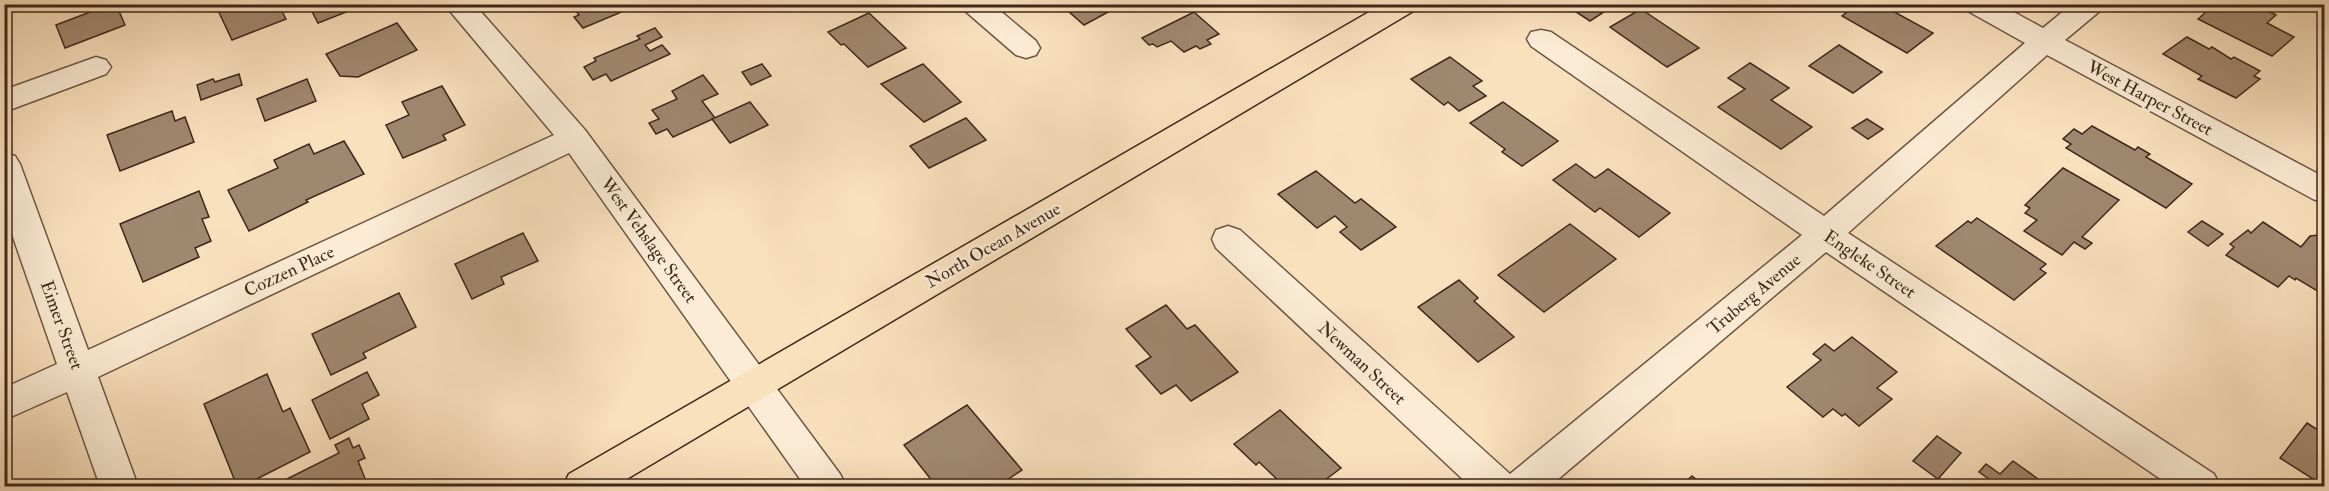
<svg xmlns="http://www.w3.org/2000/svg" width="2329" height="491" font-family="'IM FELL Double Pica',serif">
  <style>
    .building { fill: #a08870; stroke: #3e281b; stroke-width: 1.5 }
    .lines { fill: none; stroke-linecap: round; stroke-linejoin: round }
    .minor-casing { stroke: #6d5644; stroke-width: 3 }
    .major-casing { stroke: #3e281b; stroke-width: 3 }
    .minor { fill: #fcecd5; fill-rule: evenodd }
    .major { fill: #fae1be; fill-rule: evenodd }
    .labels { text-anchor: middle; stroke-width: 5; stroke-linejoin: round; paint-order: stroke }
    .street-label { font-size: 18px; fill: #3e281b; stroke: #fcecd5 }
  </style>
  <rect width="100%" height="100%" fill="#fae1be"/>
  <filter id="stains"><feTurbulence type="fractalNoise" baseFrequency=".00333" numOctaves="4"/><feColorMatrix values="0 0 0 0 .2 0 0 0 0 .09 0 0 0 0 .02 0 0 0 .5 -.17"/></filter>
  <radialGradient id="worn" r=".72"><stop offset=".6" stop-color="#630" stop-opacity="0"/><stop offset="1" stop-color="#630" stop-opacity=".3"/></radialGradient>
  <g class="building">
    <path d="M111,4h5l9,21 -60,23 -9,-23z"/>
    <path d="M215,4h63l8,15 -54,21z"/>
    <path d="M308,4h56v1l-46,18z"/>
    <path d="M571,4h48l5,7 -41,17 -9,-11 5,-2z"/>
    <path d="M1060,4h63l-39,21z"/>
    <path d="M1564,4h52l-26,17z"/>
    <path d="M1857,4h23l53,29 -26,20 -65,-37z"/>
    <path d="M2215,4h39l22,11 -9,8 27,14 -22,19 -74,-37z"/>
    <path d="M1641,9l58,39 -32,19 -57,-40z"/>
    <path d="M1194,12l25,22 -12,6 4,4 -11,5 -4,-3 -12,6 -13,-11 -14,6 -4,-3 -4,1 -7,-7z"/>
    <path d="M869,13l37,35 -38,19 -24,-23 -3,1 -13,-13z"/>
    <path d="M397,23l20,27 -59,27 -18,-1 -14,-22z"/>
    <path d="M655,28l7,9 -17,8 5,6 12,-6 8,9 -59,27 -5,-7 -13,6 -9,-13 12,-6 -2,-3 46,-19 -3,-3z"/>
    <path d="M2187,37l22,12 3,-2 19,12 3,-2 26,14 -6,5 6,3 -24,19 -38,-19 4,-3 -39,-22z"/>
    <path d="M1839,45l43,27 -29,21 -44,-27z"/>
    <path d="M1450,57l32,24 -9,5 13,10 -27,15 -11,-9 -4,3 -33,-26z"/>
    <path d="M1750,63l39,25 -18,12 41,27 -31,22 -63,-42 27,-18 -17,-11z"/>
    <path d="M762,64l9,12 -20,9 -9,-13z"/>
    <path d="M923,64l38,38 -37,20 -43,-38z"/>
    <path d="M239,74l3,11 -41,15 -4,-15 16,-6 2,3z"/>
    <path d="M703,75l15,19 -16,7 13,17 -42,19 -6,-8 -11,5 -7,-11 10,-4 -7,-9 25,-11 -5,-8z"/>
    <path d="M307,79l9,22 -51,20 -8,-22z"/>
    <path d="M442,86l23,39 -22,10 3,5 -43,18 -17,-33 23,-10 -7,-13z"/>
    <path d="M750,102l18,23 -38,18 -18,-24z"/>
    <path d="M1503,102l55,39 -36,25 -20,-14 3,-3 -35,-26z"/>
    <path d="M172,111l3,10 10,-4 9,25 -74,29 -13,-36z"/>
    <path d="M966,118l20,22 -57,28 -19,-22z"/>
    <path d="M1867,119l16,10 -15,10 -16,-11z"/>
    <path d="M2092,126l43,24 3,-3 12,7 -4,3 46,27 -26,24 -100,-60 5,-4 -8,-5 11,-10 8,5z"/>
    <path d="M344,141l20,33 -58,26 2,2 -59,29 -21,-41 50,-22 -4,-8 35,-16 5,10z"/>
    <path d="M1576,164l19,14 13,-9 62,44 -31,24 -39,-29 -5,4 -42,-32z"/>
    <path d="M2063,168l56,32 -37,37 10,6 -7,6 -11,-7 -12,13 -38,-24 13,-11 -12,-7 5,-5 -5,-3z"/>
    <path d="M1316,171l39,32 6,-4 35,28 -35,23 -21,-18 7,-5 -12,-11 -18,12 -39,-34z"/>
    <path d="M199,191l10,26 -7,2 9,22 -16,7 4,9 -56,25 -23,-58z"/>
    <path d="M1977,218l69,46 -6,5 6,4 -32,27 -78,-54 32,-25 3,2z"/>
    <path d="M2202,221l21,13 -15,12 -20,-14z"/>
    <path d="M2263,222l38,25 9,-11 9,-1 5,4v56l-28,-17 -1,2 -6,-4 -11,11 -52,-32 8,-8 -4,-3 18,-14 3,3z"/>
    <path d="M1570,224l46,35 -72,53 -46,-37z"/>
    <path d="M523,233l15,28 -37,16 3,7 -32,15 -17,-35z"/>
    <path d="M1459,280l19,18 -4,3 40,36 -36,25 -60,-55z"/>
    <path d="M399,293l17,34 -53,26 3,5 -35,17 -19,-41z"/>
    <path d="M1166,305l21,24 8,-4 43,47 -47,29 -15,-16 -15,9 -25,-28 15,-9 -25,-28z"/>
    <path d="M1852,337l45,35 -20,16 15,11 -33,27 -14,-12 -3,2 -9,-7 -10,8 -36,-30 34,-27 -8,-6 12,-10 9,7z"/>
    <path d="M367,372l12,23 -17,9 7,15 -39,20 -18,-39z"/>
    <path d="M267,374l16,38 7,-4 20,44 -67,34h-6l-33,-82z"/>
    <path d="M967,405l55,65 -24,16h-62l-32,-41z"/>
    <path d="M1280,410l61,58 -24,18h-33l-25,-24 -3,3 -22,-21z"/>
    <path d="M2307,423l17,11v52l-44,-28z"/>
    <path d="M1937,436l24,17 -23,26 -25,-18z"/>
    <path d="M349,438l4,10 6,-3 6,13 -7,3 10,25h-95l66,-33 -4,-8z"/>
    <path d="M2013,461l35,25h-63l5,-6 -11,-8 7,-8 14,10z"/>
    <path d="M1692,476l13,10h-24z"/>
  </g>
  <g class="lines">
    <defs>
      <g id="minor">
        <path d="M444,4h30l111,126 255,344 6,12h-41l-236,-333 -471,224 40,109h-38l-33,-94 -63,28v-32l53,-24 -53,-153v-58l11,3 5,8 68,186 466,-215z"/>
        <path d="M960,4h32l44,37 4,7 -4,7 -10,3 -10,-3 -52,-45z"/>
        <path d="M1962,4h37l44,24 29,-24h33l-4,6 -36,30 259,137v26l-11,-4 -266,-144 -199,178 366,241 6,12h-49l-345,-234 -276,234h-80l-254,-238 -4,-9 4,-9 12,-4 12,4 270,244 292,-239 -271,-189 -4,-7 4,-7 10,-2 10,2 273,184 201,-173 -59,-33z"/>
        <path d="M96,57l10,3 5,7 -5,7 -102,38v-22z"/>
      </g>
      <path id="major" d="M1383,4h36l-4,6 -800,476h-52l6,-12z"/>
    </defs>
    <use href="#minor" class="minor-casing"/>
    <use href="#major" class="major-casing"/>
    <use href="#minor" class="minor"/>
    <use href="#major" class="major"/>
  </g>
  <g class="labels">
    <g class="street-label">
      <text transform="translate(2150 98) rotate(28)" y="6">West Harper Street</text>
      <text transform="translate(649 240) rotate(54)" y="6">West Vehslage Street</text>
      <text transform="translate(993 245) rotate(-30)" y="6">North Ocean Avenue</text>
      <text transform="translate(1870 264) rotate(34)" y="6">Engleke Street</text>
      <text transform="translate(289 271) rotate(-25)" y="6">Cozzen Place</text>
      <text transform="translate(1754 294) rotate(-40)" y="6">Truberg Avenue</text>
      <text transform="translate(62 325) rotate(70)" y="6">Eimer Street</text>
      <text transform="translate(1362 363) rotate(43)" y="6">Newman Street</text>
    </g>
  </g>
  <rect width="2329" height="491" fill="none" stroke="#fae1be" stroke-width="24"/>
  <rect x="6" y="6" width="2317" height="479" fill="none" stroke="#3e281b" stroke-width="3"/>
  <rect x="12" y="12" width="2305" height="467" fill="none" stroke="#3e281b" stroke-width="1.5"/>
  <rect width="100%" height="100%" filter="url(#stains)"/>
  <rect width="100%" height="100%" fill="url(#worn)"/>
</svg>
